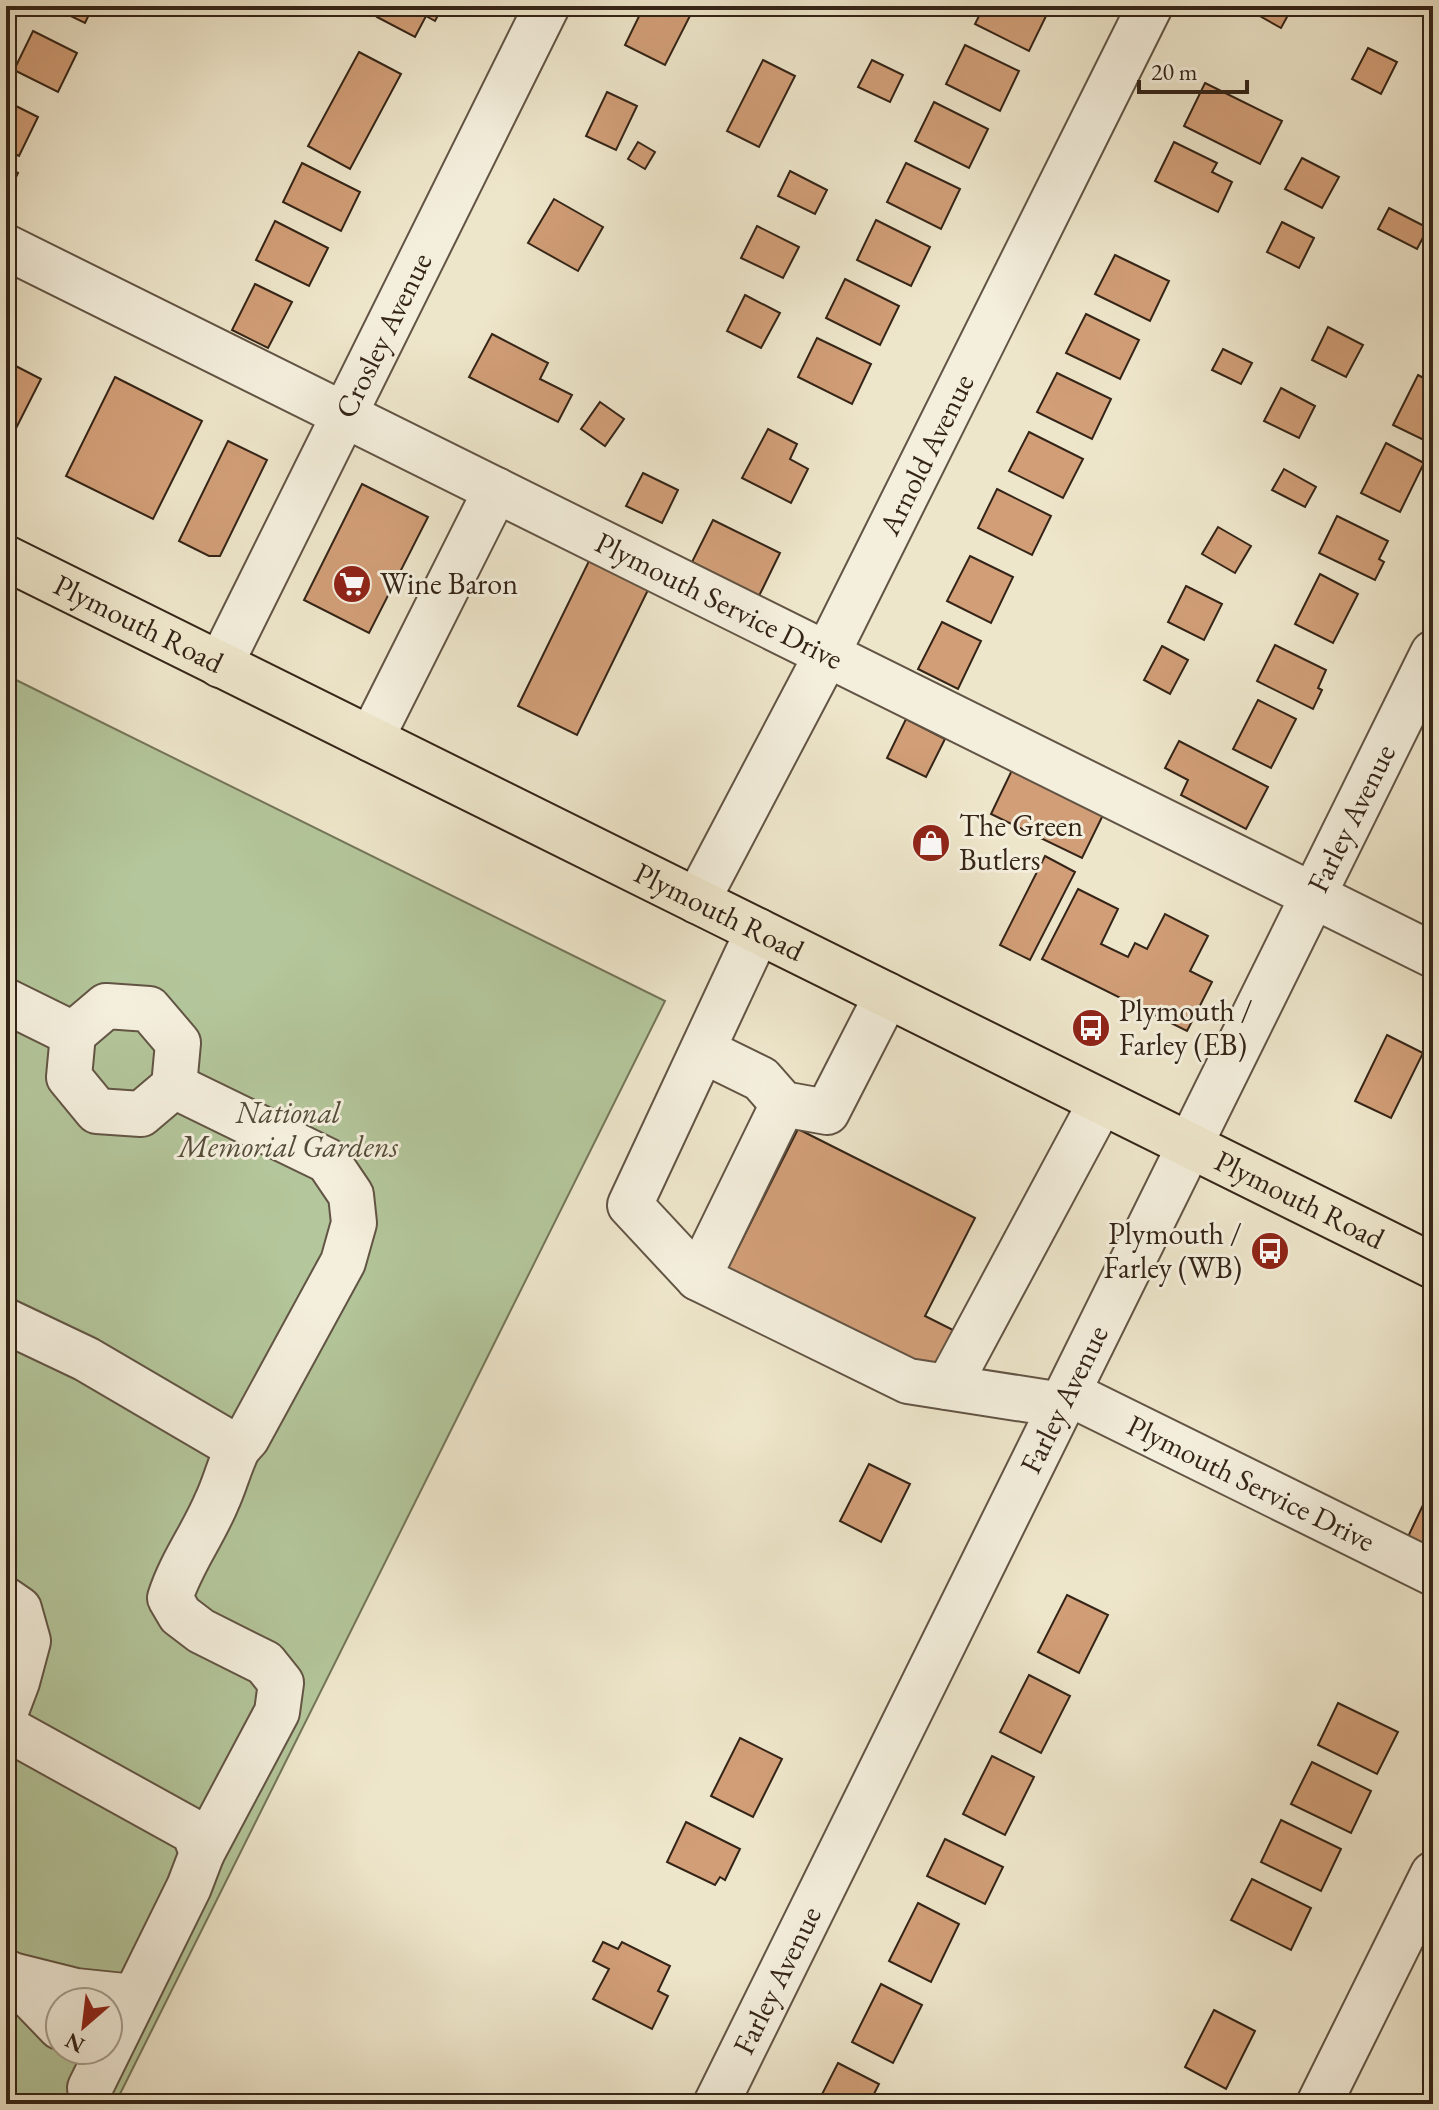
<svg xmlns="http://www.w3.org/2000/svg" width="1439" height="2110" font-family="'EB Garamond',serif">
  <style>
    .green { fill: #b4c69b; stroke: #747559; stroke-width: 2; fill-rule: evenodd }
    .building { fill: #d19e77; stroke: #342417; stroke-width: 2 }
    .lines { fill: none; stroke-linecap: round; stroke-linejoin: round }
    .minor-casing { stroke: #625444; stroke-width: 48 }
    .major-casing { stroke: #342417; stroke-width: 48 }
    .minor { stroke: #f4efdd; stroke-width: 44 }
    .major { stroke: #eee6cb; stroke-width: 44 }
    .labels { text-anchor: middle; stroke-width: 6; stroke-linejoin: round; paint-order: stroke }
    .street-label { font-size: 30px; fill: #342417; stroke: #f4efdd }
    .poi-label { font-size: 30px; fill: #342417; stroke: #f4efdd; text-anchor: start }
    .park-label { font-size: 30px; font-style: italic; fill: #544c38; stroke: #f4efdd }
  </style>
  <rect width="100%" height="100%" fill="#eee6cb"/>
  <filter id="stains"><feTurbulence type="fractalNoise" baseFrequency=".0025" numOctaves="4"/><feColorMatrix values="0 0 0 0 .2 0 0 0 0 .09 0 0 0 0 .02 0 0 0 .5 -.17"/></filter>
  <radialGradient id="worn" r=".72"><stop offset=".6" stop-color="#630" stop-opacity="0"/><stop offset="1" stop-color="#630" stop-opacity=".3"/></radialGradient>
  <path class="green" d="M6,675l659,326 -550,1103h-109zM60,2002h48v48h-48z"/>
  <g class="building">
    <path d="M50,6h43l-8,17z"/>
    <path d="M383,6h60l-8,15 -9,-5 -11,21 -38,-20z"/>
    <path d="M644,6h51l-30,59 -40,-20z"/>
    <path d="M984,6h52l12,6 -19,39 -54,-27z"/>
    <path d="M1242,6h51l-12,22z"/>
    <path d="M33,31l44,22 -19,39 -44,-22z"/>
    <path d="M965,45l54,26 -19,40 -54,-27z"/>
    <path d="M1368,48l29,14 -16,32 -29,-15z"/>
    <path d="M359,52l42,22 -51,95 -42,-23z"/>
    <path d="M763,60l32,16 -36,71 -32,-16z"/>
    <path d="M872,60l31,15 -13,27 -32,-15z"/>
    <path d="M1205,83l77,38 -22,43 -76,-38z"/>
    <path d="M607,92l30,14 -21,44 -30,-14z"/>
    <path d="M6,101l32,16 -19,39 -13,-6z"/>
    <path d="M934,102l54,27 -19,39 -54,-27z"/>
    <path d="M638,142l17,10 -10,17 -17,-10z"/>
    <path d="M1174,142l43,21 -5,9 20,10 -14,30 -63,-31z"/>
    <path d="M1302,158l37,19 -17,31 -37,-19z"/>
    <path d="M302,163l58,29 -19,39 -58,-29z"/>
    <path d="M906,163l54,26 -19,40 -54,-27z"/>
    <path d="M6,166l12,7 -12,25z"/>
    <path d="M790,171l37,19 -12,24 -37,-18z"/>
    <path d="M554,199l49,28 -25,44 -50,-28z"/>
    <path d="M1389,208l39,20 -11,21 -39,-20z"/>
    <path d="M876,220l54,27 -19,39 -54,-26z"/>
    <path d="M275,221l53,27 -19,38 -53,-26z"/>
    <path d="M1282,222l32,16 -15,30 -32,-16z"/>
    <path d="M757,226l42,21 -16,31 -42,-20z"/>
    <path d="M1115,255l54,26 -19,40 -55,-27z"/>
    <path d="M845,279l54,27 -19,39 -54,-27z"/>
    <path d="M255,284l37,18 -24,46 -36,-18z"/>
    <path d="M745,295l35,18 -19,35 -34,-17z"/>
    <path d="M1086,314l53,26 -19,39 -54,-26z"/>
    <path d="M1328,327l35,18 -17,32 -34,-17z"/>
    <path d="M492,334l56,29 -8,16 32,16 -14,27 -89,-45z"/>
    <path d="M817,338l54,26 -19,40 -54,-27z"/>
    <path d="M1223,349l29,14 -11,21 -29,-14z"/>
    <path d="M6,361l35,18 -35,69z"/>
    <path d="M1057,373l54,26 -19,40 -55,-27z"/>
    <path d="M1418,375l15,8 -1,61 -39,-19z"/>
    <path d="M115,377l87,44 -49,98 -87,-43z"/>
    <path d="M1281,388l34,18 -16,32 -35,-17z"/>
    <path d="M600,402l24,17 -19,27 -24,-17z"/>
    <path d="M768,429l29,15 -7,15 18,10 -17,34 -49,-25z"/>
    <path d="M1029,432l54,27 -20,39 -54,-27z"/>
    <path d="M228,441l39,19 -47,96h-11l-30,-15z"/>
    <path d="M1386,443l38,20 -24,49 -39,-19z"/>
    <path d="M1284,469l32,18 -11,20 -33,-17z"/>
    <path d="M643,473l35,17 -16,33 -36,-17z"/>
    <path d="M362,484l66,33 -59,116 -65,-33z"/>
    <path d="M997,489l54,27 -19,39 -54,-27z"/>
    <path d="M1337,516l51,25 -9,18 5,3 -9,18 -56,-27z"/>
    <path d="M713,520l67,33 -21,43 -67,-34z"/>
    <path d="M1218,527l33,19 -16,27 -33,-19z"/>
    <path d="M970,556l43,21 -22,46 -44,-22z"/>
    <path d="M589,561l59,29 -71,145 -59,-29z"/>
    <path d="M1320,574l38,20 -25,49 -38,-19z"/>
    <path d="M1186,586l36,18 -18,36 -36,-18z"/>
    <path d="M942,622l39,19 -23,48 -40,-20z"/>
    <path d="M1275,645l51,25 -8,18 4,2 -9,19 -56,-28z"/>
    <path d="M1162,646l26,14 -18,34 -26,-14z"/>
    <path d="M1258,700l38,19 -25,49 -38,-19z"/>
    <path d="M906,719l39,20 -19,38 -39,-19z"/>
    <path d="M1179,741l89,46 -22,42 -65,-34 7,-15 -23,-12z"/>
    <path d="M1013,768l91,45 -22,45 -91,-44z"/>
    <path d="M1045,856l30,16 -45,88 -30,-15z"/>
    <path d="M1078,889l40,20 -17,35 27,13 7,-14 12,6 18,-35 43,22 -18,35 22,11 -25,49 -145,-72z"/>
    <path d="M1387,1035l36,18 -32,65 -36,-17z"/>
    <path d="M798,1129l177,89 -50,98 28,14 -25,49 -204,-103z"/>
    <path d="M869,1464l41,20 -29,58 -41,-21z"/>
    <path d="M1433,1484v72l-28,-13z"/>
    <path d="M1067,1595l41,20 -29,58 -41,-21z"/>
    <path d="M1029,1675l41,21 -29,57 -41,-21z"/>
    <path d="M1338,1703l60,29 -21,42 -59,-29z"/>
    <path d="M740,1738l42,21 -29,58 -42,-21z"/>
    <path d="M992,1756l42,21 -29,58 -42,-21z"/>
    <path d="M1312,1762l59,29 -20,42 -60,-29z"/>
    <path d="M1281,1820l60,29 -20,42 -60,-29z"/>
    <path d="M686,1822l54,27 -15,31 -5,-3 -5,8 -48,-23z"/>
    <path d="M945,1839l58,28 -18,37 -58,-28z"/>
    <path d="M1252,1879l59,29 -20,42 -60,-30z"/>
    <path d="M918,1903l41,21 -28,58 -42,-21z"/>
    <path d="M603,1942l15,7 4,-7 48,24 -12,25 10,5 -16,33 -59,-30 16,-30 -16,-8z"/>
    <path d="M881,1984l41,21 -29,58 -41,-21z"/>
    <path d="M1214,2010l41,21 -29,58 -41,-22z"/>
    <path d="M1433,2061v25l-10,-5z"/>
    <path d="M838,2063l41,21 -10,20h-52z"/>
    <path d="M1167,2094l21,10h-26z"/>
    <path d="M1409,2095l19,9h-23z"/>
  </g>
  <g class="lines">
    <defs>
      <g id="minor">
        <path id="s1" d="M6,247l1427,708"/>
        <path id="s2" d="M220,665l327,-659"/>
        <path d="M371,739l125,-249"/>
        <path id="s3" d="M697,901l130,-247 323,-648"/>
        <path d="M758,931l-128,274 68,73 210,103 154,24"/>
        <path d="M6,1001l67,33"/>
        <path d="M106,1006l43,3 29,34 -4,43 -33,28 -44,-3 -28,-34 4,-43z"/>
        <path d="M704,1051l57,28 22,25 44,8 60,-117"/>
        <path d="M698,1278l85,-174"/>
        <path d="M6,1321l80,38 152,89 9,-10 96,-176 11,-39 -3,-28 -23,-34 -154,-75"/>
        <path d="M948,1387l153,-285"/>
        <path id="s4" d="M1068,1393l365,180"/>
        <path d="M6,1600l13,9 9,32 -11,41 -11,29"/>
        <path d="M6,1728l188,104 8,21 -13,34 -99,201"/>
        <path d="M202,1853l75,-141 4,-29 -16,-20 -64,-32 -21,-16 -10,-17c11,-35 33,-63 47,-97 8,-17 12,-35 21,-53"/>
        <path d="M8,1973l52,54"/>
        <path d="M12,1975l64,16 58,6"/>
        <path id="s5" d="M716,2104l717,-1451"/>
        <path d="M1319,2104l114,-230"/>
      </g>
      <g id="major">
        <path id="s6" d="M6,558l1427,708"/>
      </g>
    </defs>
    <use href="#minor" class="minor-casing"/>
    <use href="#major" class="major-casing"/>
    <use href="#minor" class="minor"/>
    <use href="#major" class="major"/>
  </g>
  <defs>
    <symbol id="supermarket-disc" viewBox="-11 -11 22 22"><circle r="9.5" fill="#8f2418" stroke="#f4efdd"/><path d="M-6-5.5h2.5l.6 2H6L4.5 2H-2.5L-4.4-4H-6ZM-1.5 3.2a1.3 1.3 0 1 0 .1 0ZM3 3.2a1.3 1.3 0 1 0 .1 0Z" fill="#fff"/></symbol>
    <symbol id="shop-disc" viewBox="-11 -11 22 22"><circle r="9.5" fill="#8f2418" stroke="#f4efdd"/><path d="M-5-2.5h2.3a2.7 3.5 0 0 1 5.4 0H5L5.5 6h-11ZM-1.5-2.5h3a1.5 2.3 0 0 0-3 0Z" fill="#fff"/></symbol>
    <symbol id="bus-disc" viewBox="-11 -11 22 22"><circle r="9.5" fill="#8f2418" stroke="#f4efdd"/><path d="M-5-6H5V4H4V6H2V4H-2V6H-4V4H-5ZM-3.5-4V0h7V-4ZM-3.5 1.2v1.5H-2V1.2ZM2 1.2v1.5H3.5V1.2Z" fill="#fff"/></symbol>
  </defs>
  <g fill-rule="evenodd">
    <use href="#supermarket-disc" x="330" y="562" width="44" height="44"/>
    <use href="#shop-disc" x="909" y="821" width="44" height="44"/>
    <use href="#bus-disc" x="1069" y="1006" width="44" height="44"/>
    <use href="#bus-disc" x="1248" y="1229" width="44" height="44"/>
  </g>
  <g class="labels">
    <g class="street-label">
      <text dy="10" stroke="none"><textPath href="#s2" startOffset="368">Crosley Avenue</textPath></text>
      <text dy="10" stroke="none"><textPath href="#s3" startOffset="502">Arnold Avenue</textPath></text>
      <text dy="10" stroke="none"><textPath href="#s1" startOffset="796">Plymouth Service Drive</textPath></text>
      <text dy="10" stroke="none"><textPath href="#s6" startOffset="148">Plymouth Road</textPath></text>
      <text dy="10" stroke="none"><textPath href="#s5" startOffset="1434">Farley Avenue</textPath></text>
      <text dy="10" stroke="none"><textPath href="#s6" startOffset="796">Plymouth Road</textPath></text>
      <text dy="10" stroke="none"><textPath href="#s6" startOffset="1444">Plymouth Road</textPath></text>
      <text dy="10" stroke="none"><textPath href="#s5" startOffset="786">Farley Avenue</textPath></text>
      <text dy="10" stroke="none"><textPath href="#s4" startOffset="204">Plymouth Service Drive</textPath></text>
      <text dy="10" stroke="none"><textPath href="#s5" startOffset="138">Farley Avenue</textPath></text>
    </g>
    <g class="poi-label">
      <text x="380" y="594">Wine Baron</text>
      <text x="959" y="836">The Green<tspan x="959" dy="34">Butlers</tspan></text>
      <text x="1119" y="1021">Plymouth /<tspan x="1119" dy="34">Farley (EB)</tspan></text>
      <text x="1242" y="1244" text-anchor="end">Plymouth /<tspan x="1242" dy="34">Farley (WB)</tspan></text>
    </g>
    <g class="park-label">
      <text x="288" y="1123">National<tspan x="288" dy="34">Memorial Gardens</tspan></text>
    </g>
  </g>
  <rect width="1439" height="2110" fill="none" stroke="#eee6cb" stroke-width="32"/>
  <rect x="8" y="8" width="1423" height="2094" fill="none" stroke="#342417" stroke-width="4"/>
  <rect x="16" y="16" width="1407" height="2078" fill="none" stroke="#342417" stroke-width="2"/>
  <g transform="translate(84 2026) rotate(208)"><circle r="38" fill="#f4efdd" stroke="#a79e8e" stroke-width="2"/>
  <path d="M0-6L14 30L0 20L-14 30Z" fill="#8f2418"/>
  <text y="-12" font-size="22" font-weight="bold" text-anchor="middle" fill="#342417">N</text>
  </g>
  <path d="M1139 80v12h108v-12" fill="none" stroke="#342417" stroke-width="4"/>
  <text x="1151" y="80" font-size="24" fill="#342417" stroke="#f4efdd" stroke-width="6" paint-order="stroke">20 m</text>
  <rect width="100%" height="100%" filter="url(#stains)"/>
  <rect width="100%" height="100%" fill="url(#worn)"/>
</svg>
